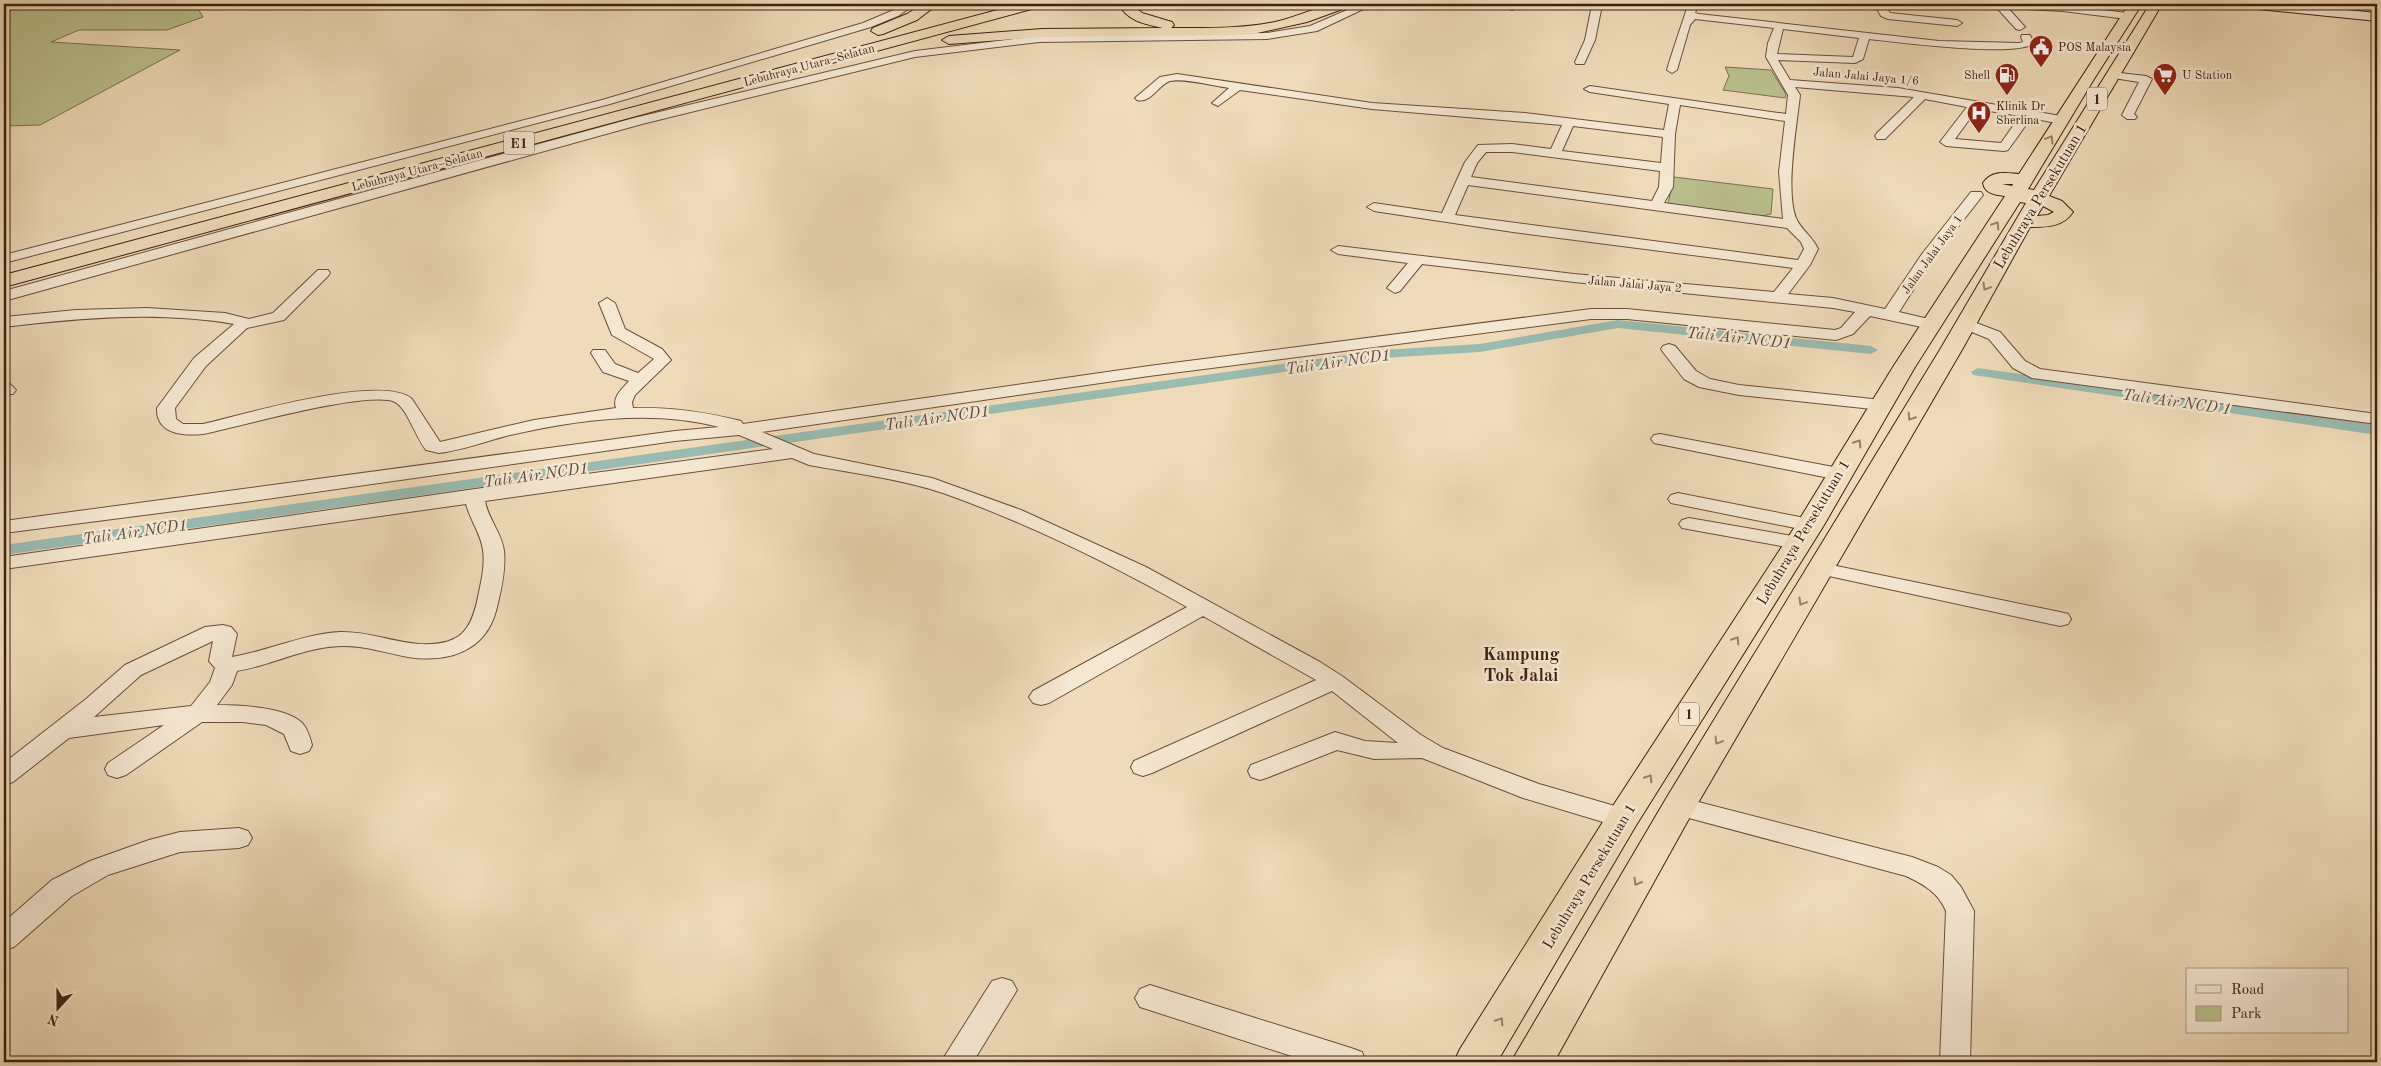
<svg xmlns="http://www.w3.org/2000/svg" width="2381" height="1066" font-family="'Old Standard TT',serif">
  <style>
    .green { fill: #bac08e; stroke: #7d7050 }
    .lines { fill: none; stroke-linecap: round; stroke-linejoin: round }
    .canal { fill: #9abbb2; fill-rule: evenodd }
    .minor-casing { stroke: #6c4f3b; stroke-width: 2 }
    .secondary-casing { stroke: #402011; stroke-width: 2 }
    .trunk-casing { stroke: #402011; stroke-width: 2 }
    .motorway-casing { stroke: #402011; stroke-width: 2 }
    .minor { fill: #f5e8d2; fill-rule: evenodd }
    .secondary { fill: #f5e8d2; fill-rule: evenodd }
    .trunk { fill: #efdbb9; fill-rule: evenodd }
    .motorway { fill: #efdbb9; fill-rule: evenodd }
    .oneway { stroke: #987e65 }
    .labels { text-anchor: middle; stroke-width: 5; stroke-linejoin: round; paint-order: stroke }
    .far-poi-label { font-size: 12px; fill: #402011; stroke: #f5e8d2; text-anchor: start }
    .far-street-label { font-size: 12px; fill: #402011; stroke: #f5e8d2 }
    .shield { fill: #f5e8d2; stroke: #765c4b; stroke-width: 1 }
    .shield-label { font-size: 14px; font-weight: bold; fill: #402011 }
    .street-label { font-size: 15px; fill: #402011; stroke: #f5e8d2 }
    .water-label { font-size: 16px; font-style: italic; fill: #5b4e41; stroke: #f5e8d2 }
    .quarter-label { font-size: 18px; font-weight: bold; fill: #402011; stroke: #f5e8d2 }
  </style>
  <rect width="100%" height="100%" fill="#efdbb9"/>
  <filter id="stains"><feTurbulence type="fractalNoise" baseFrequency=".004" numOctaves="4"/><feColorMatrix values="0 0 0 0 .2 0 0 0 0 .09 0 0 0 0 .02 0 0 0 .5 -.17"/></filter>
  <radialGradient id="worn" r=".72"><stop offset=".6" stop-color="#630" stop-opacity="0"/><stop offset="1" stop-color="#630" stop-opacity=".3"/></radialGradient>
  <g class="green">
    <path d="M4,4h191l8,13 -36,13h-88l-28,12 129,8 -140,75 -36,1z"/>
    <path d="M1725,67l46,3 15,24 -1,4 -62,-8 6,-14z"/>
    <path d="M1674,177l99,12 -2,25 -9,2 -94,-12z"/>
  </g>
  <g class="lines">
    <g class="canal">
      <path d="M1618,320l253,26 7,4 -7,4 -253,-26 -138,24 -98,6 -1378,197v-10l1378,-195 98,-6z"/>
      <path d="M1978,368l399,57v10l-404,-60 -2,-3z"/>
    </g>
    <defs>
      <g id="minor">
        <path d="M860,4h55l-17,12 -27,11 -261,77 -606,159v-8l598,-155 261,-77 33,-14 -31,-2z"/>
        <path d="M1361,4h13l-57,27 -50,8 -228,3 -124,15 -273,67 -638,177v-10l630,-173 281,-67 124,-15 228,-3 43,-7z"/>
        <path d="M1510,4h10l-8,6 -5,-3z"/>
        <path d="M1595,4h10l-4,6 -6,30 -11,24h-8l-1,-2 10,-22 6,-30z"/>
        <path d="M1672,4h21l4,4 -2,5 4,1 240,27 80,2 4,-1 -2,-5 1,-2h8l4,8c-16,15 -138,-1 -165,-4l-6,20 -8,4 -77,-3 12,20 108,8 163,28 6,4 -6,4 -30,-6 -23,32 -4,1 -58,-5 -6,-4 27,-35 -42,-8 -40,40h-8l-2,-3 2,-3 37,-36 -119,-10 5,8c-3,29 -15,96 -4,123 5,12 17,19 22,31l-8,16 -22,29 45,4 52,11 37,-55 49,-62h10l2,3 -50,64 -34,53 38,9 2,3 -2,3 -6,2 -61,-13 -17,18 -17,6 -209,-21h-36l-442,57 -387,56 52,22 118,24 89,32 125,57 174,95 22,14 79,59 22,13 96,36 93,27 4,7 -4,7 -9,3 -100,-30 -101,-40 -48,1 -37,-9 -68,27 -9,3 -9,-3 -3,-6 3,-6 84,-33 30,9 33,2 -66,-52 -180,82 -9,3 -9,-3 -3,-6 3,-6 182,-81 -113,-64 -154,87 -8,2 -8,-2 -4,-6 4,-6 154,-84c-78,-44 -160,-84 -244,-114 -43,-14 -90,-20 -134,-28l-17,-7 -307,43c3,18 17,32 19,50 2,19 -3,41 -8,60 -11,41 -49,52 -88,46 -22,-4 -44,-12 -67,-11 -36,1 -69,19 -104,25l-5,14 -15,20c21,0 72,2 86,19 5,6 7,14 9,21l-3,6 -9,3 -9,-3 -7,-17 -18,-9 -23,-3h-41l-76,53 -9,3 -9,-3 -3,-6 3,-6 56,-38 -95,13 -56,44 -9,3v-22l82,-64 39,-34 80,-38 18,-2 8,2 6,7 -5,23c36,-6 71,-23 108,-25 27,-1 52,10 79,12 43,2 53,-14 60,-52 3,-14 6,-28 4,-42 -2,-16 -13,-30 -17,-46l-462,65v-12l471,-68 298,-40 -34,-14 -64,6 -430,61 -241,31v-12l671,-90 44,-4c-69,-18 -144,-7 -213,9 -22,6 -44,14 -67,17l-13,-3c-10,-12 -19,-42 -31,-48 -27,-12 -157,25 -192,32 -20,2 -47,0 -46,-26l37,-50 40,-34c-76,-13 -154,-6 -230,3v-10l72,-7 71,-2 78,5 24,6 24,-6 45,-43h10l2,3 -2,3 -44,44 -37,8 -41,38 -31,42 1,11 7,5h20c40,-9 179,-51 209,-25l28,43 94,-22 82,-12c-4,-11 6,-19 13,-27l-26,-9 -12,-19 2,-3h12l10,14 23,9 16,-14 -42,-24 -13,-32 8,-5 8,5 10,26 37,20 9,11 -36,35 -3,7 1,6c38,-1 72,4 108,13l2,3 406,-58 442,-57h36l208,21 6,-2 14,-16 -22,-4 -259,-26 -152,-18 -22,27 -5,2 -8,-5 21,-25 -70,-9 -7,-4 7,-4 236,28 200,18 19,-24 -280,-36 -139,-21 -7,-4 7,-4 68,10 23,-51 13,-17 34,-1 39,5 11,-24 -190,-16 -132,-19 -22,16 -6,-3 17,-15c-16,-2 -44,-10 -59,-7 -12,4 -19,23 -33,19l-2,-2 25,-21 17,-3 195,29 153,10 139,17 5,-26 -79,-12 -6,-3 6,-3 196,28 2,-19 -22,-38 2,-14 6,-15 -79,-9 -5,6 -13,45 -5,3 -5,-3c6,-21 14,-43 20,-62zM1783,29l76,9 -6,19 -76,-3zM1680,105l105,16 -6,51 4,47 -119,-16 9,-16 2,-53zM1977,109l43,7 -19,27 -46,-4zM1573,126l90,11 -2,26 -99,-12zM1486,152h26l148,19 -1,16 -7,14 -181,-24 6,-14zM1468,185l319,43 14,14 3,7 -6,11 -343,-45zM213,641l-4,20 6,7 -5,14 -19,24 -97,11 47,-42z"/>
        <path d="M1874,4h10l6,9 67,7 5,3 -5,3 -69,-7 -7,-3z"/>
        <path d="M1969,4l94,1 64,8 5,3 -5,3 -64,-8 -55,-3 17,19 -5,3 -4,-1 -19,-21 -23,-1z"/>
        <path d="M2111,72l35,4 6,3 -18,35 3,3 -2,2h-8l-5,-4 17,-33 -32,-5 -1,-2z"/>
        <path d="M1966,319l34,13 25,29 15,8 337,45v10l-345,-46 -19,-10 -24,-29 -29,-12 -2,-3 2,-3z"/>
        <path d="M1669,344l6,2 21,25 14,8 29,6 143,15 6,1 3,4 -3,4 -6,1 -143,-15 -40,-8 -15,-8 -21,-27 -2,-3 2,-3z"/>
        <path d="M4,383l6,1 6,6 -3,4h-9z"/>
        <path d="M1660,434l179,34 7,2 2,4 -2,4 -7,2 -185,-37 -3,-4 3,-4z"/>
        <path d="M1678,493l132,26 7,2 3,4 -3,4 -7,2 -139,-28 -3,-4 3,-4z"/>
        <path d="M1689,518l109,19 7,2 3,4 -3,4 -7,2 -116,-21 -3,-4 3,-4z"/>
        <path d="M1822,563l238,49 8,2 3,5 -3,5 -8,2 -245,-53 -3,-4 3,-4z"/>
        <path d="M1679,797l233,60 26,10 13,8 10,12 13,24 -4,151h-30l6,-151c-8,-19 -23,-27 -40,-35l-236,-63 -4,-7 4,-7z"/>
        <path d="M239,828l9,3 4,7 -4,7 -9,3 -59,4 -72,23 -36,21 -58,51 -10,3v-28l48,-42 38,-19 59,-21 31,-8z"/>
        <path d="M1002,978l10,3 5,9 -44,72h-32l51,-81z"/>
        <path d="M1150,985l201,63 11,4 4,10h-56l-170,-55 -5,-9 5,-9z"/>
      </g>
      <path id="secondary" d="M2241,4h44l92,9v8l-129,-13z"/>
      <path id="trunk" d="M2129,4h13l-48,75 -66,110 6,1 116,-186h12l-113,192 13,5 11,11c-10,15 -26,15 -43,15l-67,121 -272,467 -137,247h-43l156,-265 274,-449 85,-145 -6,-1 -105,165 -91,158 -189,302 -138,235h-43l6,-13 151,-240 185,-284 97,-158 112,-171c-9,-1 -20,-2 -22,-13 9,-13 22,-10 36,-9zM2002,184h11l-1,2zM2043,206l11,6 -6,3 -11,1z"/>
      <g id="motorway">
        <path d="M923,4h15l-21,16 -34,14 -5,1 -7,-4 2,-3 34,-14z"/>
        <path d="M1020,4h21l-2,3 -1035,280v-12z"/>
        <path d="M1119,4h12l11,9 30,9 2,3 -3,3c35,0 70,1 104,-6 25,-5 49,-20 75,-18l-2,3 -41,15 -59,13 -206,2 -93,7 -7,-4 7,-4 93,-7 121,-1c-18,-4 -36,-7 -44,-24z"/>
      </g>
    </defs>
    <use href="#minor" class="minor-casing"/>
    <use href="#secondary" class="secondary-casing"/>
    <use href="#trunk" class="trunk-casing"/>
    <use href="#motorway" class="motorway-casing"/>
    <use href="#minor" class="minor"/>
    <use href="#secondary" class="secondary"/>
    <use href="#trunk" class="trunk"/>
    <use href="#motorway" class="motorway"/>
  </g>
  <defs><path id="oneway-chevron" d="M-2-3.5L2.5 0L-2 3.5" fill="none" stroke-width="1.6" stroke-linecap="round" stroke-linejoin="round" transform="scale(1.25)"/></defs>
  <g class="oneway">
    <use href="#oneway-chevron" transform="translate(2050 139) rotate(-59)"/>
    <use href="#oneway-chevron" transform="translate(1996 225) rotate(-57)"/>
    <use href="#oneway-chevron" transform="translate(1986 287) rotate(121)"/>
    <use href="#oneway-chevron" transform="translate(1911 417) rotate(122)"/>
    <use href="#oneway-chevron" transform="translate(1858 443) rotate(-58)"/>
    <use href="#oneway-chevron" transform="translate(1802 602) rotate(121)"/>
    <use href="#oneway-chevron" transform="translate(1736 640) rotate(-57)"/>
    <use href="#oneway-chevron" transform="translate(1718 741) rotate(121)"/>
    <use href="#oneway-chevron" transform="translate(1649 778) rotate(-58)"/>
    <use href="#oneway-chevron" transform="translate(1637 882) rotate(120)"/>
    <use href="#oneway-chevron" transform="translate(1500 1021) rotate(-58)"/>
  </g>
  <defs>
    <symbol id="civic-pin" viewBox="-11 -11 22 30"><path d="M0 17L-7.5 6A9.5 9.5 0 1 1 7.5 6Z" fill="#8f2418" stroke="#f5e8d2"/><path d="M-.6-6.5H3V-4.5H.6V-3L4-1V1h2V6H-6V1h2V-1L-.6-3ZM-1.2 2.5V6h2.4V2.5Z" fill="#fff"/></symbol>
    <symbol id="fuel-pin" viewBox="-11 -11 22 30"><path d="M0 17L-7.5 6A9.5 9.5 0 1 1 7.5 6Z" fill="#8f2418" stroke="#f5e8d2"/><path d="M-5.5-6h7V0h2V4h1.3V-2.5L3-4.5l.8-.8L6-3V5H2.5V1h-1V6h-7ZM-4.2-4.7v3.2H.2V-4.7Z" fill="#fff"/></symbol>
    <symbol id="supermarket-pin" viewBox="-11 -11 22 30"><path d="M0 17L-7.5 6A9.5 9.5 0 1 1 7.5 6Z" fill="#8f2418" stroke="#f5e8d2"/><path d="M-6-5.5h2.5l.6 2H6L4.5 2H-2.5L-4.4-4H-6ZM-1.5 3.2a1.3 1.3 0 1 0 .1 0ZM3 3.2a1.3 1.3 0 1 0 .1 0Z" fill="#fff"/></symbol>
    <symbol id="hospital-pin" viewBox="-11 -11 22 30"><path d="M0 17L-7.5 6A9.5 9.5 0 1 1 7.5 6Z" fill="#8f2418" stroke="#f5e8d2"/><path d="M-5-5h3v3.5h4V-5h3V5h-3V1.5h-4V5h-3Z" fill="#fff"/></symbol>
  </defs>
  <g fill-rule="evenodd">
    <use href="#civic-pin" x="2027" y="33" width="28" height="38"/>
    <use href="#fuel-pin" x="1993" y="61" width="28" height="38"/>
    <use href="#supermarket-pin" x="2151" y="61" width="28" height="38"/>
    <use href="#hospital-pin" x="1965" y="99" width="28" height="38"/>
  </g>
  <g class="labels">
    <g class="far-poi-label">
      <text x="2058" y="51">POS Malaysia</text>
      <text x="1990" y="79" text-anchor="end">Shell</text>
      <text x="2182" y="79">U Station</text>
      <text x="1996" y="110">Klinik Dr<tspan x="1996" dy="14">Sherlina</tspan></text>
    </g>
    <g class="far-street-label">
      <text transform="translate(809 65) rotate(-15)" y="4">Lebuhraya Utara–Selatan</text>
      <text transform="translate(1866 76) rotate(5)" y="4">Jalan Jalai Jaya 1/6</text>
      <text transform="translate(417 170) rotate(-15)" y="4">Lebuhraya Utara–Selatan</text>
      <text transform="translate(1932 254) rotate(-54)" y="4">Jalan Jalai Jaya 1</text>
      <text transform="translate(1635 284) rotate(5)" y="4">Jalan Jalai Jaya 2</text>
    </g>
    <g class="shield">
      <rect x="2087" y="87.5" width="20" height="23" rx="4"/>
      <rect x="504" y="131.5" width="30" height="23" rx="4"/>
      <rect x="1679" y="702.5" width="20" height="23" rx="4"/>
    </g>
    <g class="shield-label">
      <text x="2097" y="104">1</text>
      <text x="519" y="148">E1</text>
      <text x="1689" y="719">1</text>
    </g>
    <g class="street-label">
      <text transform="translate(2040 196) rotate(-59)" y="5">Lebuhraya Persekutuan 1</text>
      <text transform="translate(1803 532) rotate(-59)" y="5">Lebuhraya Persekutuan 1</text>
      <text transform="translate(1589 876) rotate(-59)" y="5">Lebuhraya Persekutuan 1</text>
    </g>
    <g class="water-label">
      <text transform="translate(1739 337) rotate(6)" y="6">Tali Air NCD1</text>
      <text transform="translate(1338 361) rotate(-8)" y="6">Tali Air NCD1</text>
      <text transform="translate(2177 401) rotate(8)" y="6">Tali Air NCD 1</text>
      <text transform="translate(937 417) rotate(-8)" y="6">Tali Air NCD1</text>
      <text transform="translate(536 474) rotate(-8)" y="6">Tali Air NCD1</text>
      <text transform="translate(135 531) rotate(-8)" y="6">Tali Air NCD1</text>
    </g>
    <g class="quarter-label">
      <text x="1521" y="660">Kampung<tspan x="1521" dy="21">Tok Jalai</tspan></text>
    </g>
  </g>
  <rect width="2381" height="1066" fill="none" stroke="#efdbb9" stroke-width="20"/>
  <rect x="5" y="5" width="2371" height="1056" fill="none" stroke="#402011" stroke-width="2.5"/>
  <rect x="10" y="10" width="2361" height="1046" fill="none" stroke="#402011"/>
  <rect x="2186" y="968" width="162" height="65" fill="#f5e8d2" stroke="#ad9885"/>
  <rect x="2196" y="985" width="25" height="8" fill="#f5e8d2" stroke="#ad9885"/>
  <text x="2231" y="994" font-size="15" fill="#402011">Road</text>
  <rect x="2196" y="1006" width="25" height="15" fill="#bac08e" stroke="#ad9885"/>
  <text x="2231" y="1018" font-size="15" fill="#402011">Park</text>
  <g transform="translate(58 1008) rotate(201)" stroke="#f5e8d2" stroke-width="4" paint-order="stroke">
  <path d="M0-4L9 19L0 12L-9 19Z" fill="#402011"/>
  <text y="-8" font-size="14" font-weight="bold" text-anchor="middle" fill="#402011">N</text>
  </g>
  <rect width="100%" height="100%" filter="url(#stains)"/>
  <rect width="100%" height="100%" fill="url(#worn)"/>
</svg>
